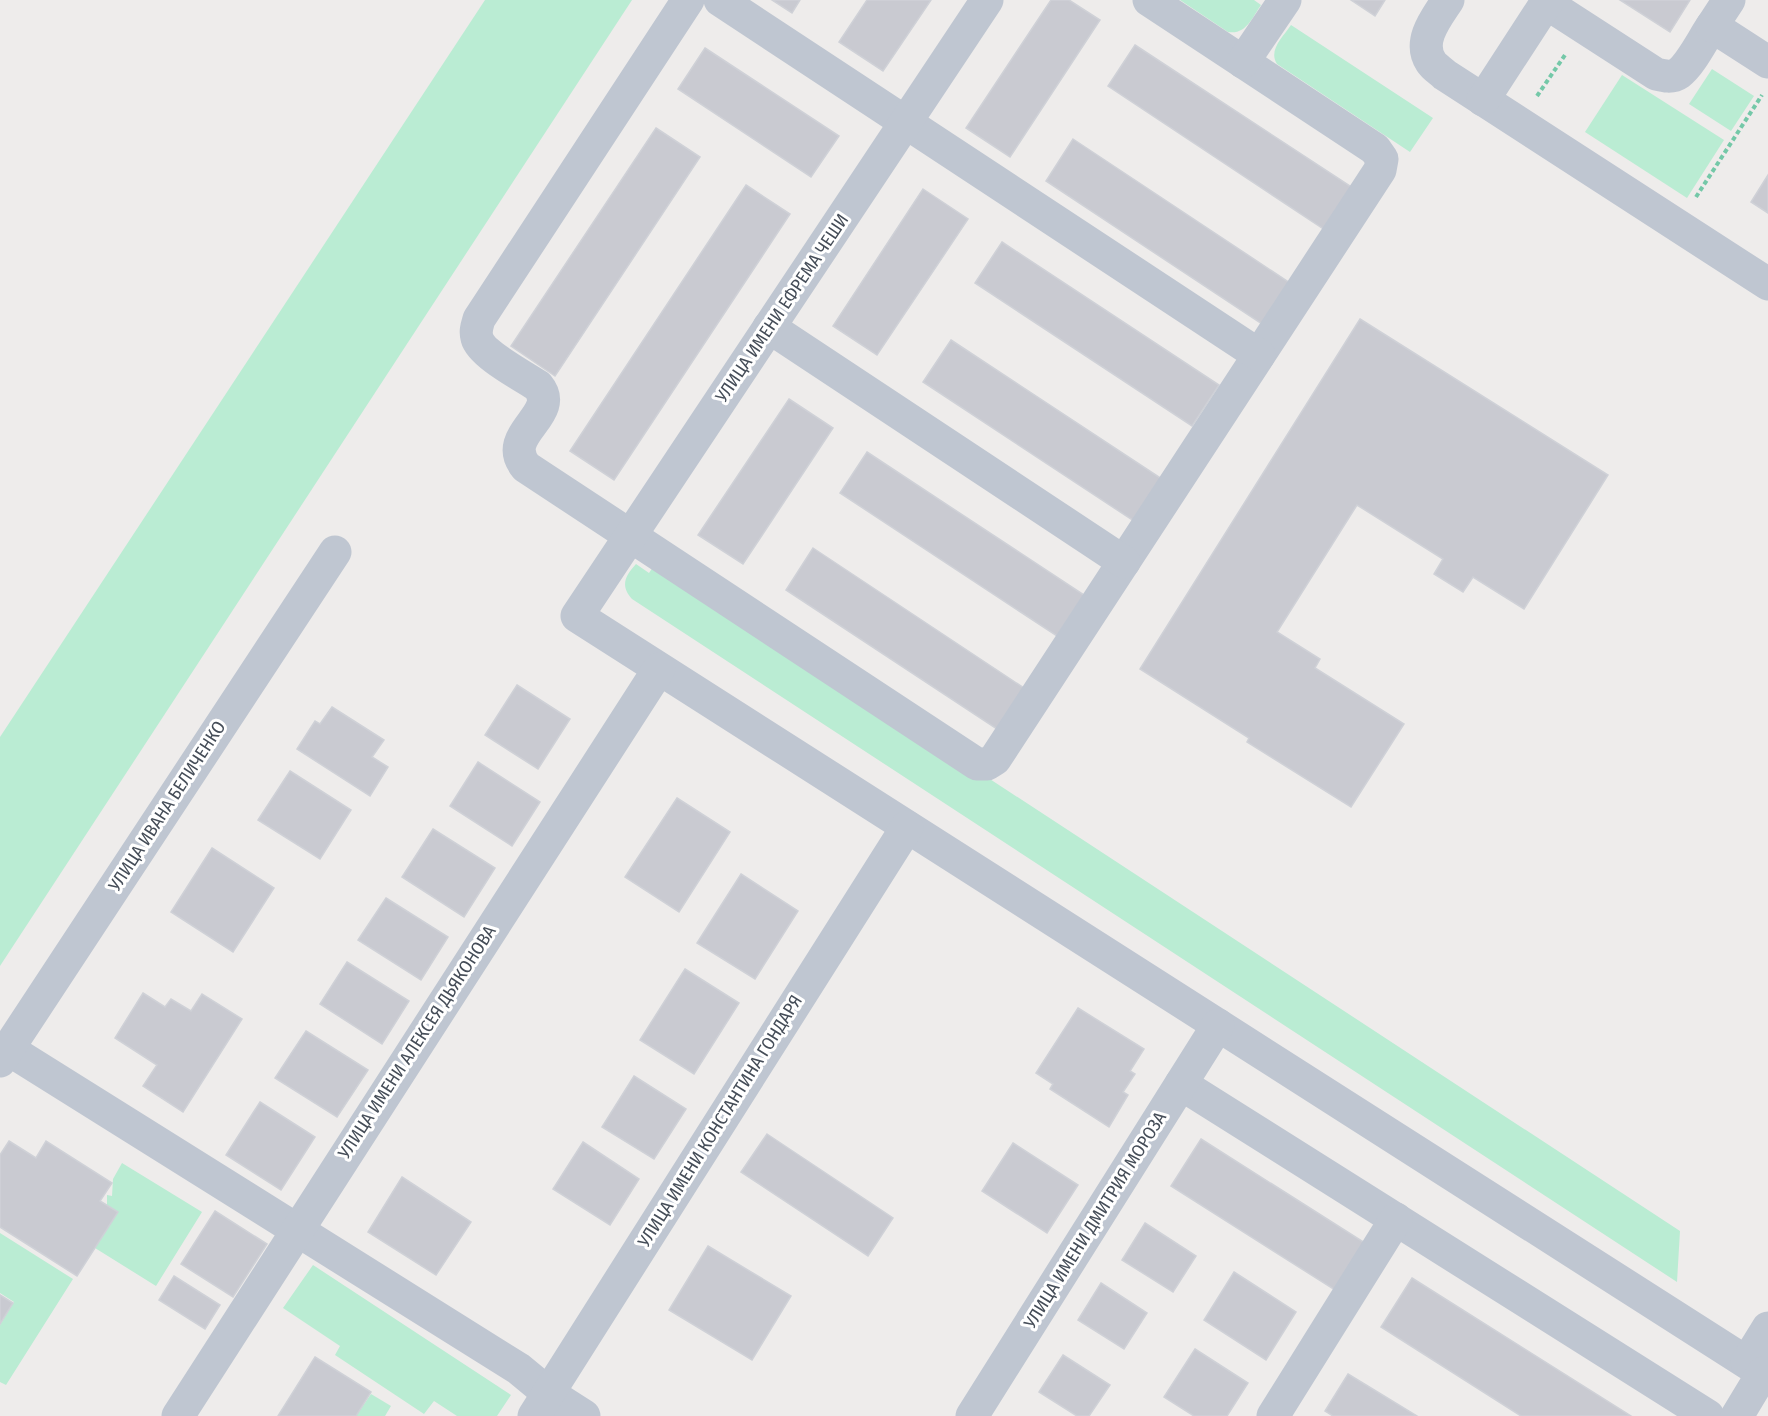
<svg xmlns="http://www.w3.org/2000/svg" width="1768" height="1416" font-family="'Fira Sans Condensed',sans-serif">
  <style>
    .green { fill: #baecd3 }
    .building { fill: #c9cad1; stroke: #cfd1d7; stroke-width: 1.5 }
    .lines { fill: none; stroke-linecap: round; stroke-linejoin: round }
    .path { stroke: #74c8a8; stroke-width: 4; stroke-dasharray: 4.5 3; stroke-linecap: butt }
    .minor { stroke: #bfc6d1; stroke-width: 33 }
    .labels { text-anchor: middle; stroke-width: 6; stroke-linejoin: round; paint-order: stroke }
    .street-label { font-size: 18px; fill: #454d58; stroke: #fff }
  </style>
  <rect width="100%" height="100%" fill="#eeeceb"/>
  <g class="green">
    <path d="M485,0h147l-632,966v-229z"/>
    <path d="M1180,0h74l7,5c-9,13 -15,30 -33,27z"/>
    <path d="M1291,25l142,93 -23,34 -133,-88c-9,-14 6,-27 14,-39z"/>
    <path d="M1712,69l42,27 -23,35 -42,-27z"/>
    <path d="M1622,75l102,65 -37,58 -102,-66z"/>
    <path d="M657,561l1023,670 -3,51 -1045,-683c-12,-13 -7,-23 4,-35l13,9z"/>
    <path d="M122,1163l80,49 -46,74 -61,-38 22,-35 -10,-8v-10l5,1 1,-17z"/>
    <path d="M0,1233l73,46 -67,106 -6,-3v-57l14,-23 -14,-9z"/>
    <path d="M313,1265l198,130 -14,21h-40l-23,-15 -10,13 -89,-59 5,-9 -57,-38z"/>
    <path d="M371,1394l20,12 -6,10h-29z"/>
  </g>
  <g class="building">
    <path d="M772,0h28l-8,13z"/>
    <path d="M867,0h64l-48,71 -44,-29z"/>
    <path d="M1051,0h18l31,20 -90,137 -44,-29z"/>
    <path d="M1351,0h34l-10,16z"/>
    <path d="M1620,0h70l-20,32z"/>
    <path d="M1135,45l218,143 -28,42 -217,-144z"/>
    <path d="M705,48l134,88 -28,41 -133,-88z"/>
    <path d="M656,128l44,29 -145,219 -44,-30z"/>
    <path d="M1073,139l217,144 -28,41 -216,-143z"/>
    <path d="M1768,175v38l-17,-11z"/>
    <path d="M746,185l44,29 -176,266 -44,-29z"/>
    <path d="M923,189l45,30 -91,136 -44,-29z"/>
    <path d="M1002,242l217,143 -27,41 -217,-143z"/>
    <path d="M1360,319l248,156 -84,134 -51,-32 -10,15 -29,-18 9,-15 -86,-54 -80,127 43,27 -5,9 89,56 -53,83 -104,-65 2,-4 -109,-69z"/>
    <path d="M951,340l217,143 -28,42 -217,-143z"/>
    <path d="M789,399l44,29 -90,136 -45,-29z"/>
    <path d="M867,452l217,143 -27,41 -217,-143z"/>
    <path d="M813,548l217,144 -27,41 -217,-143z"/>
    <path d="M517,685l53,34 -32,50 -53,-34z"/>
    <path d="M332,707l52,33 -12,17 16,10 -18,29 -73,-47 18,-28 5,3z"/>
    <path d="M478,762l62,40 -28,44 -62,-40z"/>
    <path d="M290,771l61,39 -31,49 -62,-39z"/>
    <path d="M677,798l53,34 -51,80 -54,-35z"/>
    <path d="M433,829l62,39 -31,49 -62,-40z"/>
    <path d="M212,848l62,40 -41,64 -62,-40z"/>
    <path d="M741,874l57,37 -43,68 -58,-36z"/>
    <path d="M386,898l62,39 -27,43 -63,-40z"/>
    <path d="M347,962l62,39 -27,43 -62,-40z"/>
    <path d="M685,969l54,34 -45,71 -54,-34z"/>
    <path d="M143,993l22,14 6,-8 20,12 11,-17 40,25 -59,93 -40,-26 14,-21 -42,-27z"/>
    <path d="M1078,1008l66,41 -14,22 5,3 -12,18 5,3 -19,32 -59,-38 3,-5 -17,-11z"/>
    <path d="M306,1031l62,39 -31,47 -62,-39z"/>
    <path d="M634,1076l52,33 -32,50 -52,-32z"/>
    <path d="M260,1102l55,35 -34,53 -55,-35z"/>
    <path d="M767,1134l126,84 -25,38 -127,-84z"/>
    <path d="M1201,1139l164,104 -30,47 -164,-104z"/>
    <path d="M9,1141l27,17 10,-17 66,42 -12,18 18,11 -41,64 -77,-49v-72z"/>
    <path d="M583,1142l56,37 -29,46 -57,-36z"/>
    <path d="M1013,1143l65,42 -31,48 -65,-42z"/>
    <path d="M402,1177l69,45 -35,53 -68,-43z"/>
    <path d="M215,1211l52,33 -34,53 -52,-33z"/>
    <path d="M1145,1223l51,33 -23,36 -51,-32z"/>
    <path d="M708,1246l83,50 -39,64 -83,-50z"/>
    <path d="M1234,1272l62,40 -30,48 -62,-40z"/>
    <path d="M174,1276l46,29 -15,24 -46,-29z"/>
    <path d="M1412,1278l219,138h-110l-140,-89z"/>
    <path d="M1101,1283l46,30 -23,36 -46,-29z"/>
    <path d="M0,1295l13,8 -13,21z"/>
    <path d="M1195,1349l53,34 -21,33h-33l-30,-19z"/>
    <path d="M1063,1355l47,30 -21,31h-12l-38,-24z"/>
    <path d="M315,1357l56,35 -15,24h-78z"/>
    <path d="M1348,1374l69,42h-84l-8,-5z"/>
  </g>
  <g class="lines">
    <g class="path">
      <path d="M1537,96l28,-41"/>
      <path d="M1696,197l66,-102"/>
    </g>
    <g class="minor">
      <path d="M688,0l-209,319c-2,7 -4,12 -2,19 4,16 46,38 61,48 24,29 -39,48 -12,81l451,297h10l8,-5 385,-589 2,-11 -7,-10 -226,-149"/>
      <path d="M720,0l539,355"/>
      <path d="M987,0l-410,616 1191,760"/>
      <path d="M1448,0c-11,17 -31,41 -17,62 3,5 10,9 14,13l323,209"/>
      <path d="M1546,3l110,71c8,2 16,4 23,-1 12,-9 24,-34 33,-47l56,36"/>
      <path d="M1712,26l17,-26"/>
      <path d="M1243,62l42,-62"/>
      <path d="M1483,100l65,-100"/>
      <path d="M769,327l355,235"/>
      <path d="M8,1049l511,320 29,24 36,23"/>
      <path d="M0,1061l335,-509"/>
      <path d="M1181,1084l527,332"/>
      <path d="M1747,1362l21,-34"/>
      <path d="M178,1416l481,-747"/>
      <path d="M534,1416l373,-589"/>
      <path d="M972,1416l246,-391"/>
      <path d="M1273,1416l123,-197"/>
      <path d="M1737,1416l26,-43"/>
    </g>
  </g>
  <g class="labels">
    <g class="street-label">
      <text transform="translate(782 308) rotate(-56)" y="6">УЛИЦА ИМЕНИ ЕФРЕМА ЧЕШИ</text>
      <text transform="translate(167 806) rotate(-57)" y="6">УЛИЦА ИВАНА БЕЛИЧЕНКО</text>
      <text transform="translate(417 1042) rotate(-57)" y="6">УЛИЦА ИМЕНИ АЛЕКСЕЯ ДЬЯКОНОВА</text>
      <text transform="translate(720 1121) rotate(-58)" y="6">УЛИЦА ИМЕНИ КОНСТАНТИНА ГОНДАРЯ</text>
      <text transform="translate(1095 1220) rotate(-58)" y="6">УЛИЦА ИМЕНИ ДМИТРИЯ МОРОЗА</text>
    </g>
  </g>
</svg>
